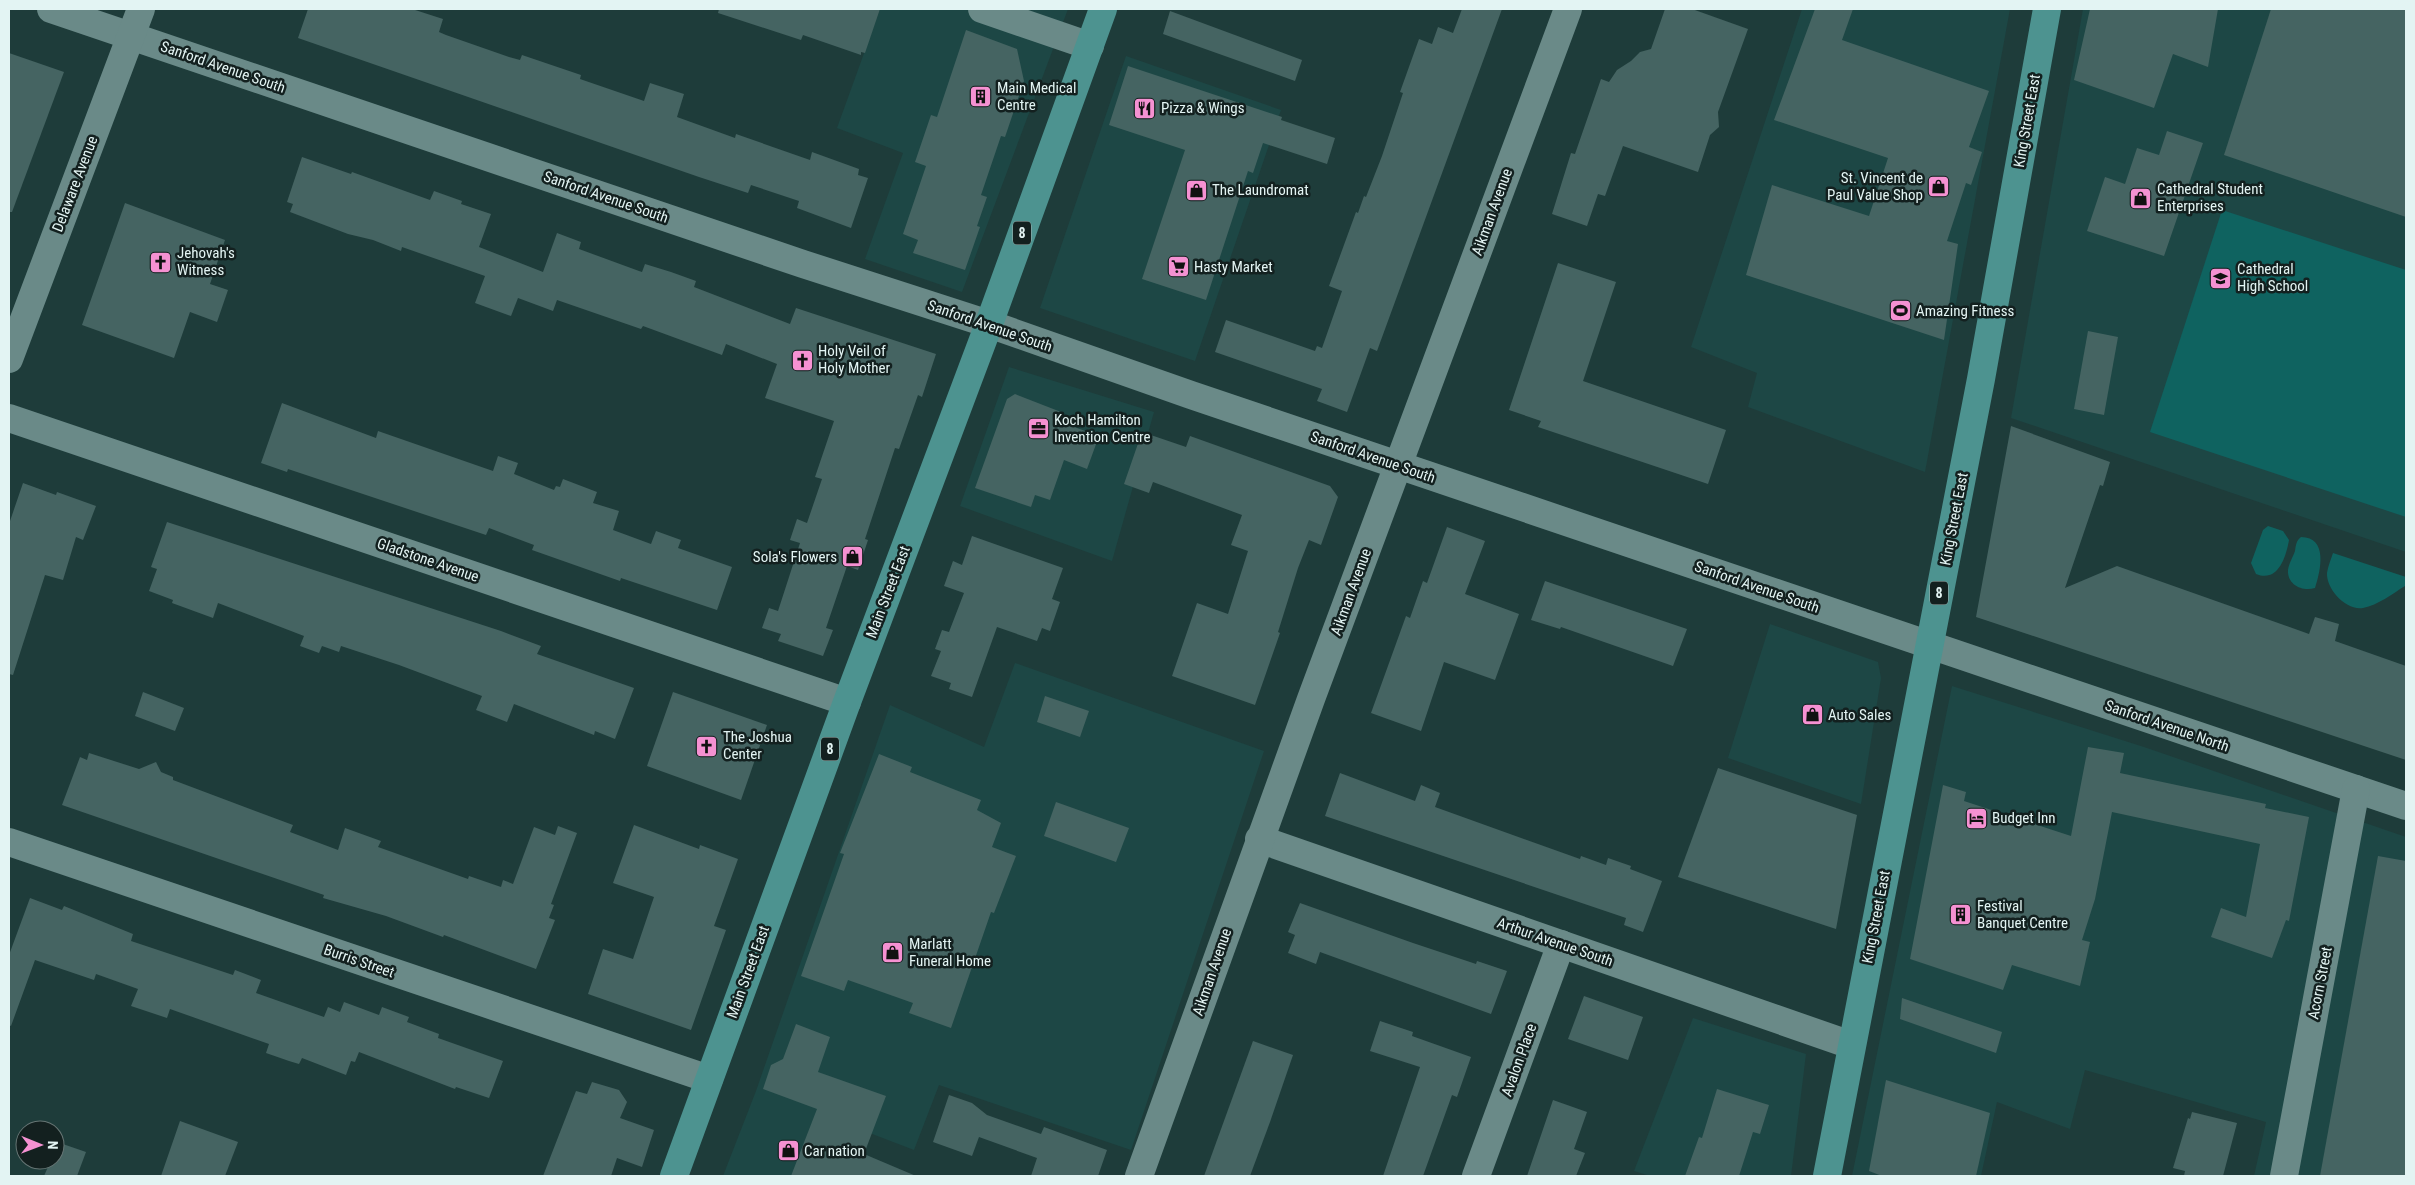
<svg xmlns="http://www.w3.org/2000/svg" width="2415" height="1185" font-family="'Roboto Condensed',sans-serif">
  <style>
    .built { fill: #1d4745 }
    .green { fill: #0f6360 }
    .building { fill: #456462 }
    .lines { fill: none; stroke-linecap: round; stroke-linejoin: round }
    .minor { stroke: #6a8a88; stroke-width: 28 }
    .major { stroke: #4d9390; stroke-width: 28 }
    .labels { text-anchor: middle; stroke-width: 5; stroke-linejoin: round; paint-order: stroke }
    .shield { fill: #13201f; stroke: #a5b4b3; stroke-width: 1 }
    .shield-label { font-size: 14px; font-weight: bold; fill: #e3f4f3 }
    .street-label { font-size: 15px; fill: #e3f4f3; stroke: #13201f }
    .poi-label { font-size: 15px; fill: #e3f4f3; stroke: #13201f; text-anchor: start }
  </style>
  <rect width="100%" height="100%" fill="#1e3c3a"/>
  <g class="built">
    <path d="M880,9h188l-106,283 -97,-33 38,-106 -66,-25z"/>
    <path d="M1802,9h208l-85,463 -177,-65 9,-34 -66,-26z"/>
    <path d="M2083,9h323v543l-395,-134z"/>
    <path d="M1126,56l155,54 -86,251 -155,-53z"/>
    <path d="M1009,367l145,45 -42,149 -152,-55z"/>
    <path d="M1770,624l108,38 3,16 -20,126 -133,-46z"/>
    <path d="M1015,663l249,88 -133,399 -192,-65 -25,65 -60,-23 -20,49h-111l33,-85 134,-386 94,42z"/>
    <path d="M1952,686l192,61 262,90v339h-152l12,-54 -181,-52 -15,59 -73,-27 -16,74h-129z"/>
    <path d="M1693,1018l113,36 -15,122h-141l-16,-5z"/>
  </g>
  <g class="green">
    <path d="M2222,210l184,60v247l-256,-85z"/>
    <path d="M2268,526l15,5 6,9c-3,17 -11,43 -33,34l-5,-11 12,-33z"/>
    <path d="M2301,537c27,0 20,33 14,51 -12,4 -28,-3 -27,-18 1,-7 5,-13 7,-19 1,-6 1,-10 6,-14z"/>
    <path d="M2333,553l73,24 -1,9c-13,8 -27,19 -42,22 -17,3 -37,-19 -36,-35 1,-7 4,-14 6,-20z"/>
  </g>
  <g class="building">
    <path d="M308,9h104l31,10 -4,13 7,3 63,22 11,3 2,-5 59,20 -1,4 64,22 6,-18 34,11 -7,23 58,21 1,-4 74,26 2,-8 47,17 -1,6 10,3 -17,50 -54,-20 2,-7 -48,-16 -3,8 -49,-16 -401,-139z"/>
    <path d="M719,9h161l-15,44 -4,-1v3l-58,-20 -2,5 -83,-27z"/>
    <path d="M1462,9h40l-125,342 -7,-3 -23,64 -30,-11 5,-12 -107,-37 11,-32 89,31 2,-5 5,2 20,-57 -13,-5 27,-74 2,1 6,-17 2,1 16,-41 21,-63 -3,-1 19,-53 13,5 6,-17 15,6z"/>
    <path d="M1665,9h27l56,20 -30,83 1,15 -9,8 -12,37 -75,-26 -18,50 -7,-2 -11,32 -35,-12 19,-61 4,1 26,-75 8,3 8,-12 14,-9 9,-9 11,-3z"/>
    <path d="M1815,9h38l-11,31 147,51 -20,56 13,5 -11,33 -5,-2 -19,58 11,3 -14,96 -198,-65 26,-90 97,31 19,-58 -114,-38z"/>
    <path d="M2090,9h128l-10,58 -35,-13 -19,54 -80,-28z"/>
    <path d="M2271,9h135v208l-182,-62z"/>
    <path d="M1170,11l132,49 -7,21 -132,-47z"/>
    <path d="M966,30l51,19 7,32 -19,56 -4,-1 -20,59 6,2 -10,29 3,1 -15,43 -52,-17 5,-13 -15,-6 23,-68 -11,-4 16,-47 6,2z"/>
    <path d="M9,53l55,19 -52,140h-3z"/>
    <path d="M1128,66l154,51 -1,3 54,18 -8,26 -64,-21 -10,30 -5,-2 -42,129 -64,-21 43,-129 -76,-25z"/>
    <path d="M2167,131l36,12 -39,113 -77,-25 18,-54 20,7 12,-36 22,7z"/>
    <path d="M302,157l49,17 1,-2 78,28 4,-9 28,10 -1,3 30,10 -12,33 64,25 14,-39 24,9 -2,7 60,22 3,1 3,-8 26,8 25,9 -2,6 96,37 6,-16 140,46 -14,43 -4,-2 -19,54 -4,-1 -30,91 3,1 -10,30 -11,-4 -21,62 7,2 -10,26 -45,-15 3,-7 -19,-6 7,-20 9,3 22,-68 -10,-3 7,-21 10,4 15,-44 -7,-2 19,-56 -69,-23 12,-34 -51,-20 -4,11 -79,-29 -2,3 -84,-29 -4,11 -35,-13 -7,18 -36,-13 10,-27 -83,-29 -1,4 -28,-11 -25,-6 -58,-22 3,-8 -6,-2z"/>
    <path d="M125,203l100,37 -15,44 18,6 -11,32 -27,-10 -16,46 -92,-33z"/>
    <path d="M1558,263l58,19 -33,99 143,49 -18,54 -170,-57 3,-6 -32,-11z"/>
    <path d="M2088,331l30,6 -14,78 -30,-6z"/>
    <path d="M1015,394l46,18 5,12 33,12 -12,33 -23,-9 -14,40 -15,-5 -4,12 -56,-19 32,-89z"/>
    <path d="M282,403l94,35 2,-7 115,40 5,-15 20,7 -4,11 40,16 2,-4 4,1 3,-8 34,13 -4,11 26,8 -6,19 38,14 5,-13 25,9 -3,8 54,19 -15,43 -96,-32 -1,3 -88,-31 2,-5 -45,-17 -3,7 -198,-66 -1,3 -26,-9z"/>
    <path d="M2011,426l99,36 -7,24 -3,-1 -35,103 52,-22 192,68 6,-17 24,7 -4,17 71,25v94l-430,-143z"/>
    <path d="M1142,432l44,15 4,-11 140,50 8,11 -17,48 -12,-5 -11,28 -20,64 2,1 -25,72 -83,-29 25,-73 31,11 20,-63 -17,-6 11,-30 -89,-33 -4,11 -25,-9z"/>
    <path d="M23,483l33,12 1,-3 39,14 -13,34 -7,-3 -13,43 -18,-5 -32,100 -4,-1v-150z"/>
    <path d="M167,522l334,109 40,15 -4,8 97,34 -19,51 -20,-8 -1,4 -80,-31 -7,18 -31,-12 6,-14 -83,-31 -58,-19 -2,6 -17,-6 -3,7 -19,-7 4,-10 -86,-33 -5,15 -41,-15 1,-3 -24,-9 8,-22 -6,-2z"/>
    <path d="M1447,527l38,14 -20,53 54,20 -24,66 -51,-18 -23,69 -50,-18 35,-97 4,2 13,-37 4,2z"/>
    <path d="M972,536l91,32 -11,31 8,3 -10,29 -8,-3 -5,13 -40,-14 -25,70 -23,-8 2,-6 -20,-7 10,-25 -6,-2 7,-19 7,2 15,-39 -20,-7 9,-25 9,4z"/>
    <path d="M1545,581l142,48 -14,37 -112,-39 -1,2 -29,-9z"/>
    <path d="M143,692l41,16 -9,23 -40,-15z"/>
    <path d="M673,692l94,33 -26,75 -94,-34z"/>
    <path d="M1045,696l44,15 -9,26 -43,-15z"/>
    <path d="M2088,747l36,6 -4,20 146,31 -1,4 44,9 -20,104 -3,-1 -14,38 -61,-21 10,-29 25,9 14,-73 -148,-32 -17,87 -13,41 8,2 -10,44 -68,-21 -9,25 -93,-31 33,-174 23,7 -2,9 107,35z"/>
    <path d="M89,753l50,16 17,-7 5,10 12,5v3l120,45 -3,7 48,18 7,-22 36,13 -3,6 90,32 1,-3 32,11 2,-7 10,4 21,-57 21,8 3,-9 19,7 -26,71 3,1 -5,13 6,2 -19,49 -92,-34 -1,2 -57,-21 -63,-18 1,-3 -262,-90 18,-48 7,3z"/>
    <path d="M879,754l33,13 -2,5 71,28 -4,10 24,13 -9,24 24,9 -22,57 -3,-1 -40,116 -42,-15 4,-10 -65,-23 -4,11 -43,-15 43,-122 -4,-1z"/>
    <path d="M1718,768l139,47 -21,114 -158,-52z"/>
    <path d="M1340,773l75,28 6,-16 19,8 -5,14 145,52 1,-3 25,9 2,-7 23,8 -1,3 32,12 -19,51 -19,-7 2,-7 -301,-102z"/>
    <path d="M1056,802l73,26 -13,34 -72,-26z"/>
    <path d="M634,825l65,24 1,-4 38,14 -24,67 12,4 -35,100 -103,-36 15,-45 30,10 21,-62 -41,-14z"/>
    <path d="M2378,856l28,5v315h-86z"/>
    <path d="M30,898l32,12 2,-4 69,28 -2,7 102,34 2,-5 26,10 -5,13 68,24 4,-10 12,5 4,-10 35,13 3,-8 27,10 -2,5 32,12 -1,4 65,23 -14,37 -33,-11 -1,2 -96,-37 -4,10 -4,-1 -5,14 -44,-17 -3,6 -10,-3 -23,-8 3,-9 -99,-35 -3,9 -36,-12 7,-17 -42,-15 -2,6 -59,-20 -24,66 -2,-1v-70z"/>
    <path d="M1300,903l113,40 63,21 1,-3 30,10 -16,43 -171,-62 -4,12 -28,-11 7,-18 -7,-3z"/>
    <path d="M1584,996l59,21 -15,43 -60,-21z"/>
    <path d="M1902,998l100,34 -6,21 -96,-34z"/>
    <path d="M1380,1021l33,11 -1,4 59,21 -14,40 -5,-2 -29,81h-40l37,-109 -50,-16z"/>
    <path d="M796,1024l34,13 -12,35 68,24 -22,58 52,22h-125l26,-67 -54,-20 8,-24 12,-6z"/>
    <path d="M1253,1041l40,14 -23,67 -20,54h-46z"/>
    <path d="M1886,1080l104,33 -14,63h-94l-13,-5z"/>
    <path d="M592,1082l27,8 8,12 -7,16 34,12 -12,37 -25,-9 -6,18h-68l33,-85 11,3z"/>
    <path d="M1717,1089l52,16 -9,29 -7,-2 -14,44h-54l14,-39 3,1z"/>
    <path d="M949,1095l23,8 15,12 54,19 3,-7 63,23 -9,26h-67l6,-18 -58,-21 -7,19 -39,-14z"/>
    <path d="M1553,1100l34,12 -13,37 11,4 -9,23h-49z"/>
    <path d="M2192,1112l45,11 -14,53h-39l1,-5 -12,-3 15,-50 2,1z"/>
    <path d="M180,1121l58,21 -13,34h-64z"/>
    <path d="M57,1142l29,10 -9,24h-33l7,-16h4z"/>
  </g>
  <g class="lines">
    <g class="minor">
      <path d="M51,9l752,255 186,60 202,71 1215,411"/>
      <path d="M982,9l108,37"/>
      <path d="M9,359l132,-350"/>
      <path d="M9,418l838,284"/>
      <path d="M1259,839l592,206"/>
      <path d="M9,842l700,237"/>
      <path d="M1139,1176l172,-477 257,-690"/>
      <path d="M1476,1176l85,-232"/>
      <path d="M2284,1176l72,-387"/>
    </g>
    <g class="major">
      <path d="M674,1176l173,-474 142,-378 114,-315"/>
      <path d="M1827,1176l154,-797 66,-370"/>
    </g>
  </g>
  <defs>
    <symbol id="building-square" viewBox="-11 -11 22 22"><rect x="-9" y="-9" width="18" height="18" rx="4" fill="#f591d2" stroke="#13201f"/><path d="M-4-6H4V6H1V3H-1V6H-4ZM-2.5-4.3h1.7v1.8h-1.7ZM.8-4.3h1.7v1.8H.8ZM-2.5-1h1.7V.8h-1.7ZM.8-1h1.7V.8H.8Z" fill="#111"/></symbol>
    <symbol id="restaurant-square" viewBox="-11 -11 22 22"><rect x="-9" y="-9" width="18" height="18" rx="4" fill="#f591d2" stroke="#13201f"/><path d="M-5-6h1v4h1v-4h1v4h1v-4h1v5L-1.5 .5V6h-2V.5L-5-1ZM5-6V6H3V1.5H1.5Q1.5-4 5-6Z" fill="#111"/></symbol>
    <symbol id="shop-square" viewBox="-11 -11 22 22"><rect x="-9" y="-9" width="18" height="18" rx="4" fill="#f591d2" stroke="#13201f"/><path d="M-5-2.5h2.3a2.7 3.5 0 0 1 5.4 0H5L5.5 6h-11ZM-1.5-2.5h3a1.5 2.3 0 0 0-3 0Z" fill="#111"/></symbol>
    <symbol id="church-square" viewBox="-11 -11 22 22"><rect x="-9" y="-9" width="18" height="18" rx="4" fill="#f591d2" stroke="#13201f"/><path d="M-1.2-6h2.4v3.5h3.3v2.4h-3.3V6h-2.4V-.1h-3.3v-2.4h3.3Z" fill="#111"/></symbol>
    <symbol id="supermarket-square" viewBox="-11 -11 22 22"><rect x="-9" y="-9" width="18" height="18" rx="4" fill="#f591d2" stroke="#13201f"/><path d="M-6-5.5h2.5l.6 2H6L4.5 2H-2.5L-4.4-4H-6ZM-1.5 3.2a1.3 1.3 0 1 0 .1 0ZM3 3.2a1.3 1.3 0 1 0 .1 0Z" fill="#111"/></symbol>
    <symbol id="school-square" viewBox="-11 -11 22 22"><rect x="-9" y="-9" width="18" height="18" rx="4" fill="#f591d2" stroke="#13201f"/><path d="M0-5L7-2L0 1L-7-2ZM-4 1L0 2.5L4 1V4Q0 6-4 4Z" fill="#111"/></symbol>
    <symbol id="stadium-square" viewBox="-11 -11 22 22"><rect x="-9" y="-9" width="18" height="18" rx="4" fill="#f591d2" stroke="#13201f"/><path d="M0-5a6.5 5 0 1 0 0 10a6.5 5 0 1 0 0-10ZM-3.5-1.8h7v3.6h-7Z" fill="#111"/></symbol>
    <symbol id="office-square" viewBox="-11 -11 22 22"><rect x="-9" y="-9" width="18" height="18" rx="4" fill="#f591d2" stroke="#13201f"/><path d="M-6-3h4V-5.5h4V-3h4V5H-6ZM-1-4.5V-3h2v-1.5ZM-6 0V1H6V0Z" fill="#111"/></symbol>
    <symbol id="hotel-square" viewBox="-11 -11 22 22"><rect x="-9" y="-9" width="18" height="18" rx="4" fill="#f591d2" stroke="#13201f"/><path d="M-6-4.5h1.5V1H6V5H4.5V3h-9V5H-6ZM-4 0a1.8 1.8 0 1 1 3.6 0ZM.5 0V-2.5h3Q6-2.5 6 0Z" fill="#111"/></symbol>
  </defs>
  <g fill-rule="evenodd">
    <use href="#building-square" x="968" y="84" width="25" height="25"/>
    <use href="#restaurant-square" x="1132" y="96" width="25" height="25"/>
    <use href="#shop-square" x="1926" y="174" width="25" height="25"/>
    <use href="#shop-square" x="1184" y="178" width="25" height="25"/>
    <use href="#shop-square" x="2128" y="186" width="25" height="25"/>
    <use href="#church-square" x="148" y="250" width="25" height="25"/>
    <use href="#supermarket-square" x="1166" y="254" width="25" height="25"/>
    <use href="#school-square" x="2208" y="266" width="25" height="25"/>
    <use href="#stadium-square" x="1888" y="298" width="25" height="25"/>
    <use href="#church-square" x="790" y="348" width="25" height="25"/>
    <use href="#office-square" x="1026" y="416" width="25" height="25"/>
    <use href="#shop-square" x="840" y="544" width="25" height="25"/>
    <use href="#shop-square" x="1800" y="702" width="25" height="25"/>
    <use href="#church-square" x="694" y="734" width="25" height="25"/>
    <use href="#hotel-square" x="1964" y="806" width="25" height="25"/>
    <use href="#building-square" x="1948" y="902" width="25" height="25"/>
    <use href="#shop-square" x="880" y="940" width="25" height="25"/>
    <use href="#shop-square" x="776" y="1138" width="25" height="25"/>
  </g>
  <g class="labels">
    <g class="shield">
      <rect x="1013" y="221.5" width="18" height="23" rx="4"/>
      <rect x="1930" y="581.5" width="18" height="23" rx="4"/>
      <rect x="821" y="737.5" width="18" height="23" rx="4"/>
    </g>
    <g class="shield-label">
      <text x="1022" y="238">8</text>
      <text x="1939" y="598">8</text>
      <text x="830" y="754">8</text>
    </g>
    <g class="street-label">
      <text transform="translate(223 67) rotate(19)" y="5">Sanford Avenue South</text>
      <text transform="translate(2027 121) rotate(-80)" y="5">King Street East</text>
      <text transform="translate(75 184) rotate(-69)" y="5">Delaware Avenue</text>
      <text transform="translate(606 197) rotate(19)" y="5">Sanford Avenue South</text>
      <text transform="translate(1492 212) rotate(-70)" y="5">Aikman Avenue</text>
      <text transform="translate(990 326) rotate(19)" y="5">Sanford Avenue South</text>
      <text transform="translate(1373 457) rotate(19)" y="5">Sanford Avenue South</text>
      <text transform="translate(1954 519) rotate(-79)" y="5">King Street East</text>
      <text transform="translate(428 560) rotate(19)" y="5">Gladstone Avenue</text>
      <text transform="translate(1757 587) rotate(19)" y="5">Sanford Avenue South</text>
      <text transform="translate(888 592) rotate(-69)" y="5">Main Street East</text>
      <text transform="translate(1351 592) rotate(-70)" y="5">Aikman Avenue</text>
      <text transform="translate(2167 726) rotate(19)" y="5">Sanford Avenue North</text>
      <text transform="translate(1876 917) rotate(-79)" y="5">King Street East</text>
      <text transform="translate(1555 942) rotate(19)" y="5">Arthur Avenue South</text>
      <text transform="translate(359 961) rotate(19)" y="5">Burris Street</text>
      <text transform="translate(748 972) rotate(-70)" y="5">Main Street East</text>
      <text transform="translate(1212 972) rotate(-71)" y="5">Aikman Avenue</text>
      <text transform="translate(2320 983) rotate(-79)" y="5">Acorn Street</text>
      <text transform="translate(1519 1060) rotate(-70)" y="5">Avalon Place</text>
    </g>
    <g class="poi-label">
      <text x="997" y="93">Main Medical<tspan x="997" dy="17">Centre</tspan></text>
      <text x="1161" y="113">Pizza &amp; Wings</text>
      <text x="1923" y="183" text-anchor="end">St. Vincent de<tspan x="1923" dy="17">Paul Value Shop</tspan></text>
      <text x="2157" y="194">Cathedral Student<tspan x="2157" dy="17">Enterprises</tspan></text>
      <text x="1212" y="195">The Laundromat</text>
      <text x="177" y="258">Jehovah's<tspan x="177" dy="17">Witness</tspan></text>
      <text x="1194" y="272">Hasty Market</text>
      <text x="2237" y="274">Cathedral<tspan x="2237" dy="17">High School</tspan></text>
      <text x="1916" y="316">Amazing Fitness</text>
      <text x="818" y="356">Holy Veil of<tspan x="818" dy="17">Holy Mother</tspan></text>
      <text x="1054" y="425">Koch Hamilton<tspan x="1054" dy="17">Invention Centre</tspan></text>
      <text x="837" y="562" text-anchor="end">Sola's Flowers</text>
      <text x="1828" y="720">Auto Sales</text>
      <text x="723" y="742">The Joshua<tspan x="723" dy="17">Center</tspan></text>
      <text x="1992" y="823">Budget Inn</text>
      <text x="1977" y="911">Festival<tspan x="1977" dy="17">Banquet Centre</tspan></text>
      <text x="909" y="949">Marlatt<tspan x="909" dy="17">Funeral Home</tspan></text>
      <text x="804" y="1156">Car nation</text>
    </g>
  </g>
  <rect width="2415" height="1185" fill="none" stroke="#e3f4f3" stroke-width="20"/>
  <g transform="translate(40 1145) rotate(91)"><circle r="24" fill="#13201f" stroke="#667574"/>
  <path d="M0-4L9 19L0 12L-9 19Z" fill="#f591d2"/>
  <text y="-8" font-size="14" font-weight="bold" text-anchor="middle" fill="#e3f4f3">N</text>
  </g>
</svg>
